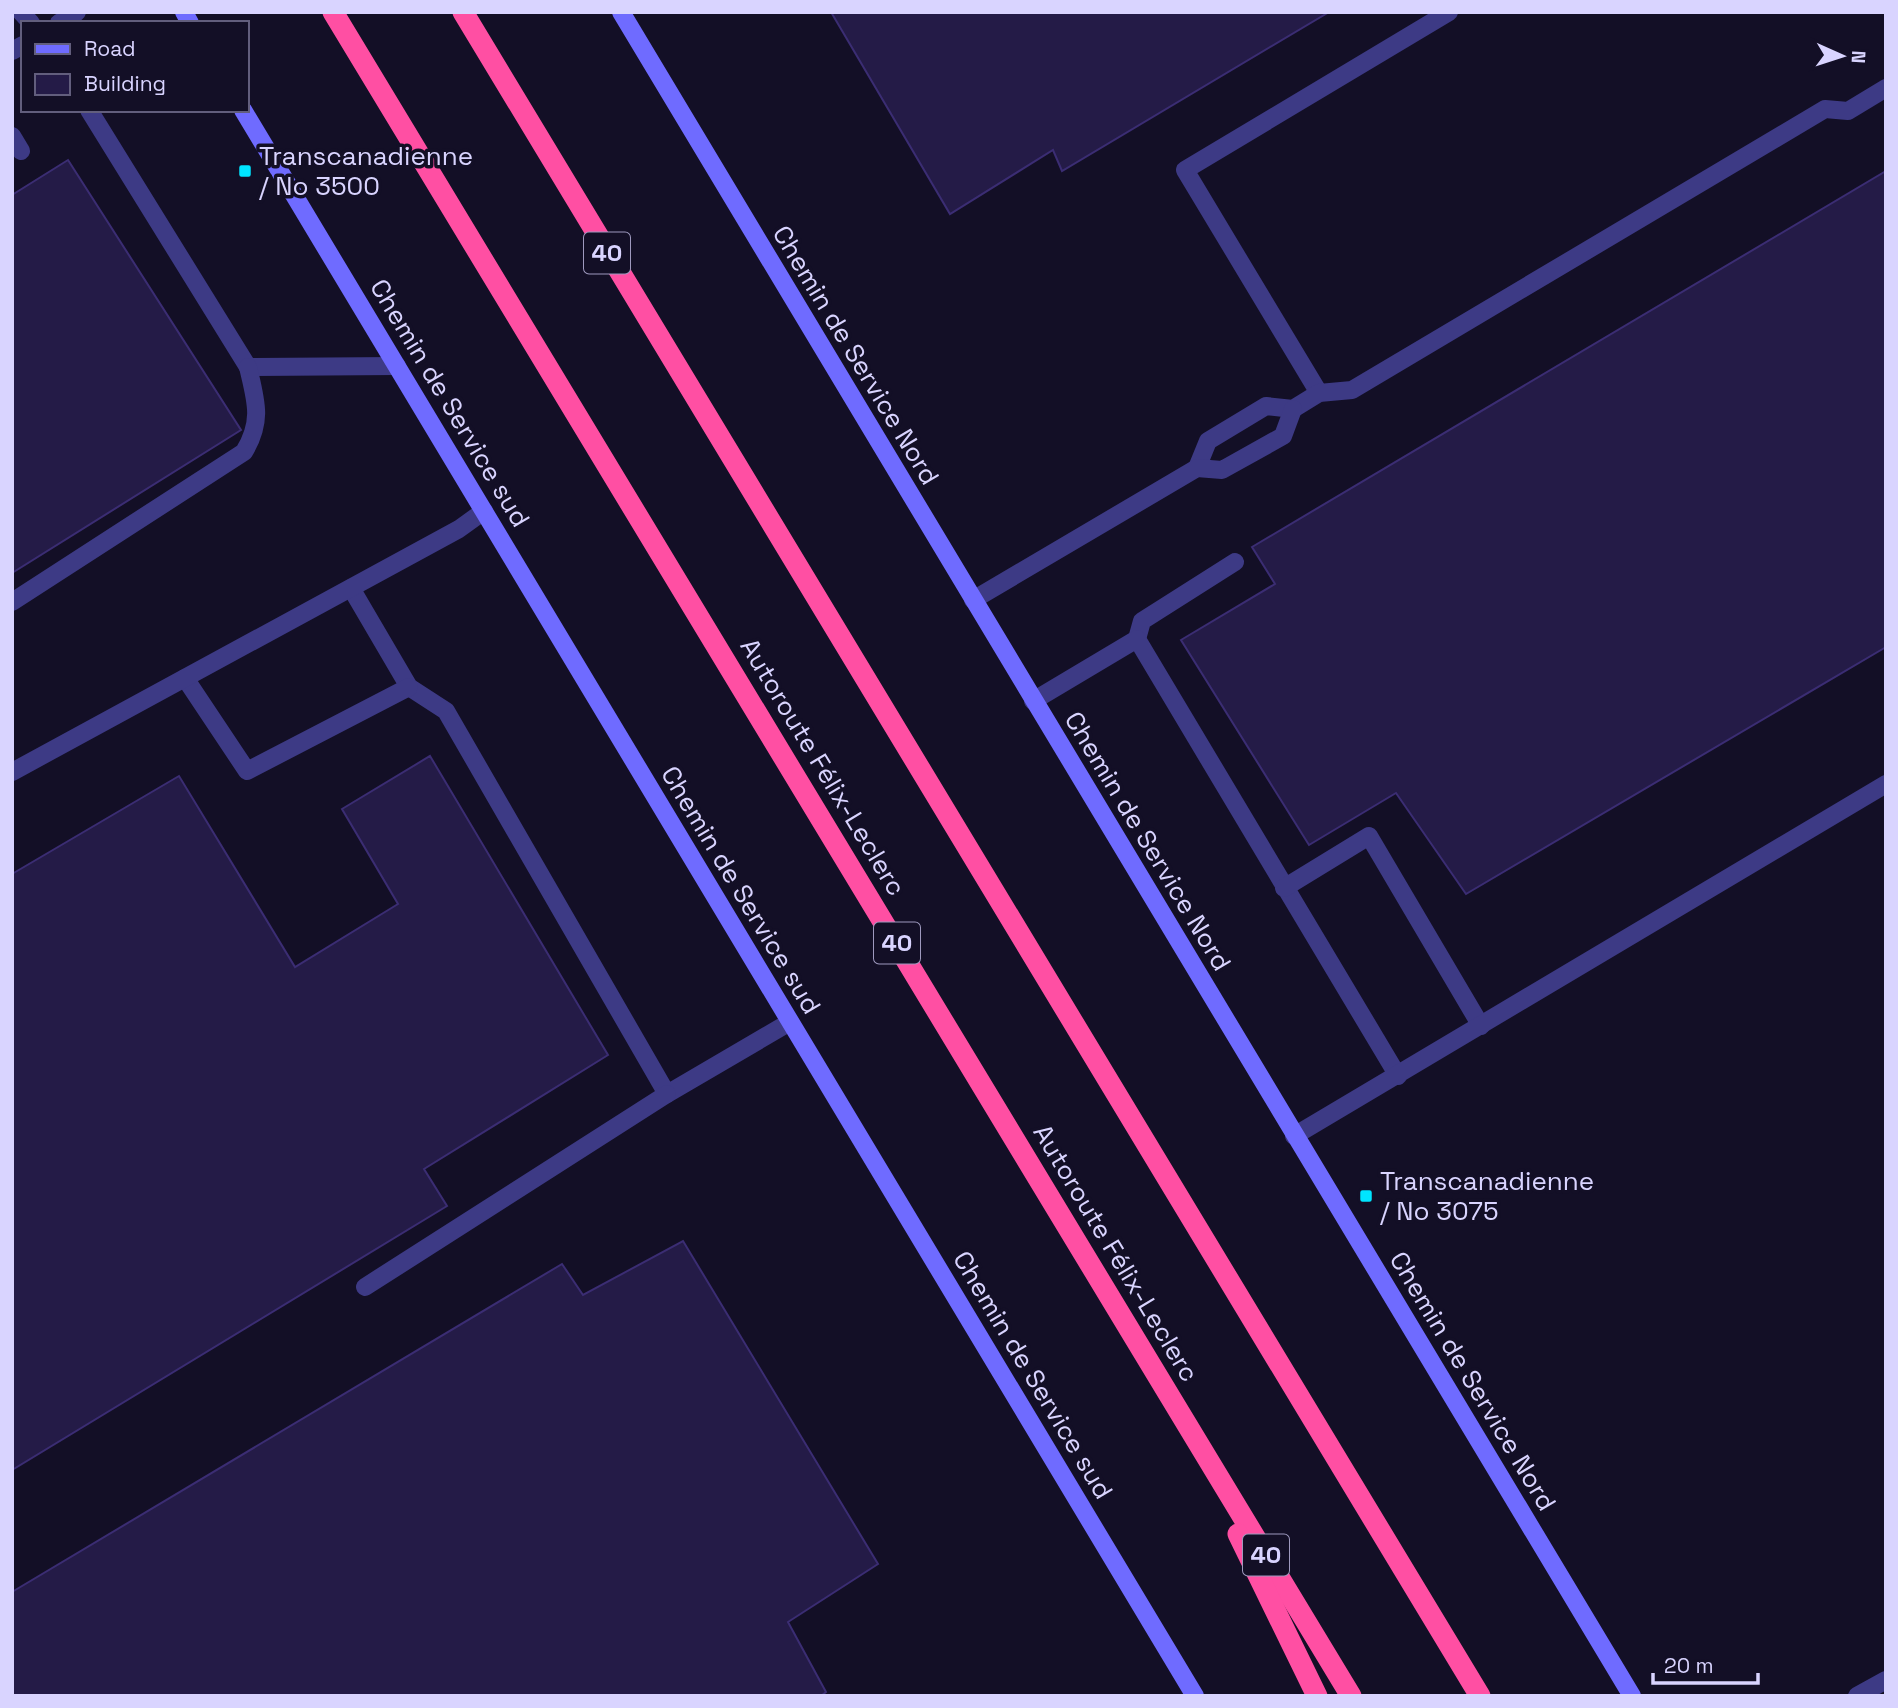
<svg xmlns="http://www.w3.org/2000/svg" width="1898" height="1708" font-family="'Space Grotesk',sans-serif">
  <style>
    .building { fill: #241b47; stroke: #3b2d73; stroke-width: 2 }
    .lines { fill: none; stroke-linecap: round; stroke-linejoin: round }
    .service { stroke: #3d3a85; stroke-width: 18 }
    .secondary { stroke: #6f6bff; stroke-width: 18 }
    .motorway { stroke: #ff4fa3; stroke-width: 21 }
    .poi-dot { fill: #00e5ff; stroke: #130f26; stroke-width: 2.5 }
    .labels { text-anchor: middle; stroke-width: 7; stroke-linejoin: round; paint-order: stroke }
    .shield { fill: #130f26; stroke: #9e99be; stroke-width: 2 }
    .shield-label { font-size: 24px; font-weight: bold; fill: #d9d4ff }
    .poi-label { font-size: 26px; fill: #d9d4ff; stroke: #130f26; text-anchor: start }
    .street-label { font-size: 26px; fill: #d9d4ff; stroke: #130f26 }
  </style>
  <rect width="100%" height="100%" fill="#130f26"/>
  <g class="building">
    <path d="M831,12h498l-267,159 -9,-21 -103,64z"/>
    <path d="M68,160l173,270 -229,143v-378z"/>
    <path d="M1886,171v476l-420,247 -70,-101 -87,52 -128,-205 94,-56 -23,-37z"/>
    <path d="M430,756l178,299 -184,114 23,37 -435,264v-596l167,-98 116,191 103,-63 -56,-95z"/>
    <path d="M683,1241l195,323 -90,58 38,70 -5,4h-809v-104l550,-328 21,31z"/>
  </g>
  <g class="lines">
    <g class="service">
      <path d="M21,12l10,11"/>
      <path d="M59,23l18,-11"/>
      <path d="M12,51l11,-6"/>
      <path d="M89,110l159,257 149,-1"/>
      <path d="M12,136l9,15"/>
      <path d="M1319,393l-134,-223 264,-158"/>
      <path d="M1197,468l11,-27 58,-35 27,3 26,-16 33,-3 473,-281 23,2 38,-23"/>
      <path d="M351,588l58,99 37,24 221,383 123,-72"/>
      <path d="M973,600l224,-132 25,2 61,-34 10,-27"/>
      <path d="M12,602l232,-150c19,-31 12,-51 4,-85"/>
      <path d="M1137,639l5,-18 93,-59"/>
      <path d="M185,678l62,93 162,-84"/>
      <path d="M1033,701l104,-62 261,437"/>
      <path d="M12,772l447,-243 25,-18"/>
      <path d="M1284,888l85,-52 112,190"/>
      <path d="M1294,1136l592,-352"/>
      <path d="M365,1287l302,-193"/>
      <path d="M1857,1696l29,-16"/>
    </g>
    <g class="secondary">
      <path d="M184,12l6,11"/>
      <path d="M621,12l1011,1684"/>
      <path d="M243,110l952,1586"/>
    </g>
    <g class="motorway">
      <path d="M333,12l1018,1684"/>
      <path d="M463,12l1017,1684"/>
      <path d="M1238,1534l79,162"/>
    </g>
  </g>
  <g class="poi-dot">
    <rect x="238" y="164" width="14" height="14" rx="3.5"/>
    <rect x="1359" y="1189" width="14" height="14" rx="3.5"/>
  </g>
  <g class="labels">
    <g class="shield">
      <rect x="584" y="232.5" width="46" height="41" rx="5"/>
      <rect x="874" y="922.5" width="46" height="41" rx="5"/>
      <rect x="1243" y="1534.5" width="46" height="41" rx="5"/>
    </g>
    <g class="shield-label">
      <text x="607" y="261">40</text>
      <text x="897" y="951">40</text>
      <text x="1266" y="1563">40</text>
    </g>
    <g class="poi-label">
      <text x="259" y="165">Transcanadienne<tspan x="259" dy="30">/ No 3500</tspan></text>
      <text x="1380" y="1190">Transcanadienne<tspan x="1380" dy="30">/ No 3075</tspan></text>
    </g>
    <g class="street-label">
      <text transform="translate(856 355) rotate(59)" y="9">Chemin de Service Nord</text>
      <text transform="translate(450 403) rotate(59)" y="9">Chemin de Service sud</text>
      <text transform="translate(823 767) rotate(59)" y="9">Autoroute Félix-Leclerc</text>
      <text transform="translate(1148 841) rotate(59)" y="9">Chemin de Service Nord</text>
      <text transform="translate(741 890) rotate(59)" y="9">Chemin de Service sud</text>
      <text transform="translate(1116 1253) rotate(59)" y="9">Autoroute Félix-Leclerc</text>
      <text transform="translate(1033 1375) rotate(59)" y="9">Chemin de Service sud</text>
      <text transform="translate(1473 1381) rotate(59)" y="9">Chemin de Service Nord</text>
    </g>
  </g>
  <rect width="1898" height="1708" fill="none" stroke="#d9d4ff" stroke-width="28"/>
  <rect x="21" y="21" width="228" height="91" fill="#130f26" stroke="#625e7d" stroke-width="2"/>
  <rect x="35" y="44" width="35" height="10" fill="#6f6bff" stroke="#625e7d" stroke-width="2"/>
  <text x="84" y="56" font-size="21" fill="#d9d4ff">Road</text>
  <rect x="35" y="74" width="35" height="21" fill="#241b47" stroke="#625e7d" stroke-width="2"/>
  <text x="84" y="91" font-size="21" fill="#d9d4ff">Building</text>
  <g transform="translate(1842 56) rotate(93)" stroke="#130f26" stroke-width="5" paint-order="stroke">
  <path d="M0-5L12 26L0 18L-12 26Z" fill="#d9d4ff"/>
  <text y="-10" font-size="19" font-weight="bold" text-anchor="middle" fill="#d9d4ff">N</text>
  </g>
  <path d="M1653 1673v10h105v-10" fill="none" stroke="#d9d4ff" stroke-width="3.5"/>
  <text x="1664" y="1673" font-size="21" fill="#d9d4ff" stroke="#130f26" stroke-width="5" paint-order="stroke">20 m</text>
</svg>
